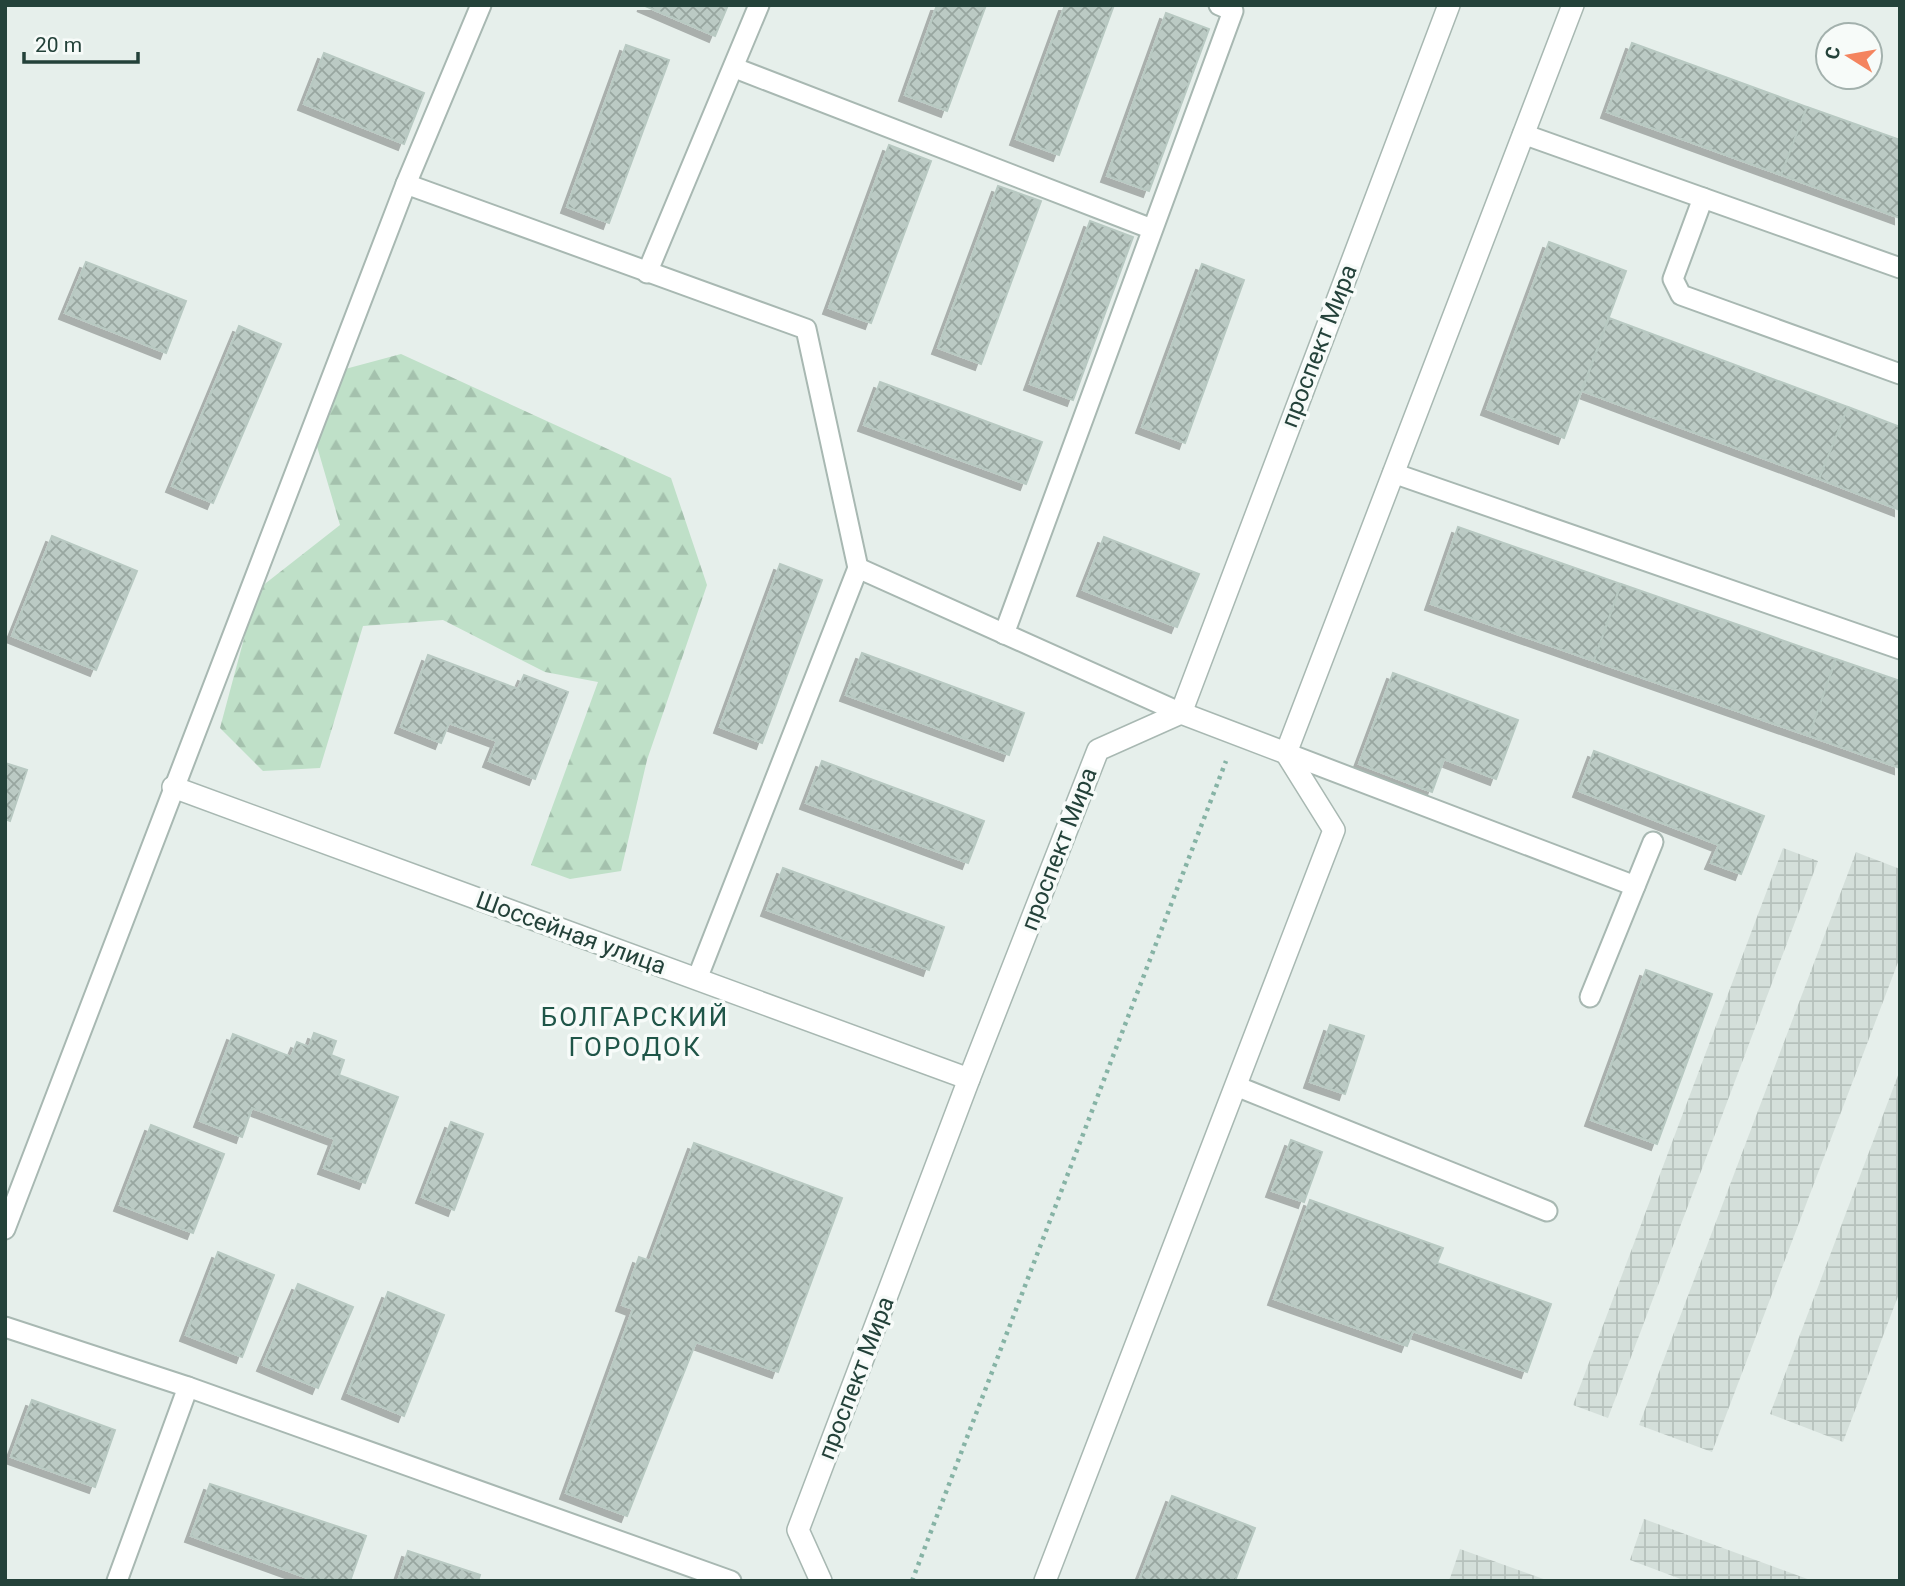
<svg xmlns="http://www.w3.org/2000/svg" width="1905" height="1586" font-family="Roboto,sans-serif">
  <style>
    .industrial { fill: url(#industrial-grid) }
    .forest { fill: url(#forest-firs) }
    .building { fill: url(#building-cross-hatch); stroke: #b8c9c2; stroke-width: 2; filter: url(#shadow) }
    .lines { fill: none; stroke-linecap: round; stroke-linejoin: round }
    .service-casing { stroke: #a8b8b2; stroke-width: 23 }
    .minor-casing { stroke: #a8b8b2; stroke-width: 24 }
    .path { stroke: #86b3a5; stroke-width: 4.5; stroke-dasharray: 3.5 5; stroke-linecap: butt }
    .service { stroke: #fff; stroke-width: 19 }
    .minor { stroke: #fff; stroke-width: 21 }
    .labels { text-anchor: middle; stroke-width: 7; stroke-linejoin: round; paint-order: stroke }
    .street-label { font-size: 24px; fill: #24423a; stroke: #f7fbf9 }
    .neighbourhood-label { font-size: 26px; letter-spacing: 2px; fill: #1f5548; stroke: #f7fbf9 }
  </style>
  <defs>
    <pattern id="industrial-grid" width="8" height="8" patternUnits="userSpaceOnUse" patternTransform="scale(1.75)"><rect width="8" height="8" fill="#d4dfda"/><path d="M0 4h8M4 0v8" fill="none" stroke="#b6c1bc"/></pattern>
    <pattern id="forest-firs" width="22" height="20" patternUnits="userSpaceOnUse" patternTransform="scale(1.75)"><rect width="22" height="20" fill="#bfe0c8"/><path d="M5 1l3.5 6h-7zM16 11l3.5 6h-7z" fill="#a4c1ad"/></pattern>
    <pattern id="building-cross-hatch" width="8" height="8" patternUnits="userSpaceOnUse" patternTransform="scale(1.75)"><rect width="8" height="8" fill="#bbcac4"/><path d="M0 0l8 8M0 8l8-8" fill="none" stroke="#98a6a0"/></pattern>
    <filter id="shadow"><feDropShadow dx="-6" dy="6" stdDeviation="0" flood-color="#0004"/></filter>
  </defs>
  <rect width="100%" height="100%" fill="#e6efeb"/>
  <g class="industrial">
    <path d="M1783,848l35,13 -210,557 -35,-13z"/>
    <path d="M1856,852l44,17v88l-188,495 -73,-27z"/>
    <path d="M1900,1070v221l-57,151 -73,-28z"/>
    <path d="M1644,1519l169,62h-127l-56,-21z"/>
    <path d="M1460,1549l89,32h-100z"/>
  </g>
  <path class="forest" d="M401,354l270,124 36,107 -60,175 -26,111 -51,8 -39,-14 67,-183 -53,-10 -102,-52 -80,6 -43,142 -57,3 -43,-43 37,-138 83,-65 -24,-82 18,-71z"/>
  <g class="building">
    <path d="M643,5h85l-13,31z"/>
    <path d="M937,5h49l-39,106 -42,-16z"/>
    <path d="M1065,5h49l-55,150 -43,-16z"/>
    <path d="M1166,13l43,16 -60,162 -42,-15z"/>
    <path d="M1632,43l175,64 -26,68 -174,-63z"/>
    <path d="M626,45l43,15 -60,163 -42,-16z"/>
    <path d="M324,53l100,40 -20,51 -100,-40z"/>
    <path d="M1807,107l93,33v78l-119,-43z"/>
    <path d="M889,145l42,16 -60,162 -42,-15z"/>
    <path d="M998,186l43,15 -60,163 -43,-16z"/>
    <path d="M1090,221l43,16 -60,163 -43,-16z"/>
    <path d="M1549,242l77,29 -62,167 -77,-29z"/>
    <path d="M86,262l100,39 -20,52 -101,-40z"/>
    <path d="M1202,264l42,16 -59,163 -43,-16z"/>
    <path d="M1609,318l239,89 -29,72 -237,-88z"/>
    <path d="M239,326l42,18 -68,159 -41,-17z"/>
    <path d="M880,382l162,60 -16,42 -162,-59z"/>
    <path d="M1848,407l52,20v83l-81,-31z"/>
    <path d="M1458,527l163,57 -27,77 -163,-57z"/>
    <path d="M52,536l85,35 -41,99 -84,-34z"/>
    <path d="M1104,537l95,37 -22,53 -94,-37z"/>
    <path d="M780,564l42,16 -60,163 -42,-16z"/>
    <path d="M1621,584l215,75 -27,77 -215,-75z"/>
    <path d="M862,653l162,60 -15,42 -163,-60z"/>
    <path d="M428,655l90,34 6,-14 44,17 -33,87 -46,-18 8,-20 -48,-18 -8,20 -40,-16z"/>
    <path d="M1836,659l64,22v87l-91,-32z"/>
    <path d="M1393,673l125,47 -22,59 -52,-20 -12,33 -73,-28z"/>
    <path d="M1594,751l170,65 -23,58 -30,-11 8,-18 -140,-54z"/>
    <path d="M822,761l162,60 -16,42 -162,-60z"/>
    <path d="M5,763l22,7 -17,51 -5,-2z"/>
    <path d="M783,868l161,59 -15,43 -162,-60z"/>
    <path d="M1646,970l66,24 -55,150 -66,-24z"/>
    <path d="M1330,1025l34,11 -19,58 -35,-12z"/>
    <path d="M314,1033l22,8 -5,14 13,5 -5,15 59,22 -33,86 -41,-15 11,-29 -83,-31 -10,29 -42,-16 33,-87 58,23 6,-15 12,5z"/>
    <path d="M451,1122l32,12 -29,76 -32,-13z"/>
    <path d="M151,1125l73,29 -31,79 -73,-28z"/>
    <path d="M1291,1140l31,12 -18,50 -32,-11z"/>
    <path d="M694,1143l148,55 -64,174 -82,-30 -69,174 -61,-23 67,-184 -11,-4 17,-48 11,4z"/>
    <path d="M1310,1200l133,48 -6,15 114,41 -24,68 -114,-41 -6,15 -133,-47z"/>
    <path d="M218,1252l56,23 -32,82 -56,-22z"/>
    <path d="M298,1284l55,23 -35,81 -55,-23z"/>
    <path d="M388,1292l56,23 -40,101 -56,-23z"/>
    <path d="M32,1400l83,30 -20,57 -84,-30z"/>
    <path d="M210,1484l156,52 -16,45h-34l-125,-45z"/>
    <path d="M1172,1496l83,32 -20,53h-96z"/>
    <path d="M408,1551l72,24 -2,6h-80z"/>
  </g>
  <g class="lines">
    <defs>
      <g id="service">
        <path d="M735,68l417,161"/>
        <path d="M1523,134l377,134"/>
        <path d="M406,184l400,145 52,239 -161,411"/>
        <path d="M1703,198l-30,81 8,16 219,79"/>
        <path d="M647,273l112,-268"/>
        <path d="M1393,473l507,176"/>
        <path d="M858,568l323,145"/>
        <path d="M1004,634l229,-623 -14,-6"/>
        <path d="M1286,753l349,133"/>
        <path d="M1590,997l63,-155"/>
        <path d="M1236,1086l311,125"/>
        <path d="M5,1229l401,-1045 75,-179"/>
        <path d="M5,1327l183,60 543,194"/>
        <path d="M117,1581l71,-194"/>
      </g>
      <g id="minor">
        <path d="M1181,713l105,40"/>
        <path d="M173,787l796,292"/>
        <path d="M821,1581l-23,-51 171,-451 129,-329 83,-37 268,-708"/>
        <path d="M1045,1581l289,-751 -48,-77 287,-748"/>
      </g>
    </defs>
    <use href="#service" class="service-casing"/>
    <use href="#minor" class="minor-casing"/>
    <path class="path" d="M912,1581l314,-820"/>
    <use href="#service" class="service"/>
    <use href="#minor" class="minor"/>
  </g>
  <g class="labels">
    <g class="street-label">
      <text transform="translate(1319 346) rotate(-69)" y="8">проспект Мира</text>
      <text transform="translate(1059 849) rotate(-69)" y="8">проспект Мира</text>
      <text transform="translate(571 933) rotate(20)" y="8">Шоссейная улица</text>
      <text transform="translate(856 1378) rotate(-69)" y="8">проспект Мира</text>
    </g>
    <g class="neighbourhood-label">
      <text x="635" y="1026">БОЛГАРСКИЙ<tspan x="635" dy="30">ГОРОДОК</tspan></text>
    </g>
  </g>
  <rect width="1905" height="1586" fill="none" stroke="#24423a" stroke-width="14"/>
  <g transform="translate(1849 56) rotate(281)"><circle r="33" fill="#f7fbf9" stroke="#a3b1ad" stroke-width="2"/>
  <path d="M0-5L12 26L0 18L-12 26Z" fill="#f4845f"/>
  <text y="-10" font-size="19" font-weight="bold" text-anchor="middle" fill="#24423a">С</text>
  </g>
  <path d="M24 52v10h114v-10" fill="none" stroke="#24423a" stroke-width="3.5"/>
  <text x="35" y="52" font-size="21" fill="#24423a" stroke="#f7fbf9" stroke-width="5" paint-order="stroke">20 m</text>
</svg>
